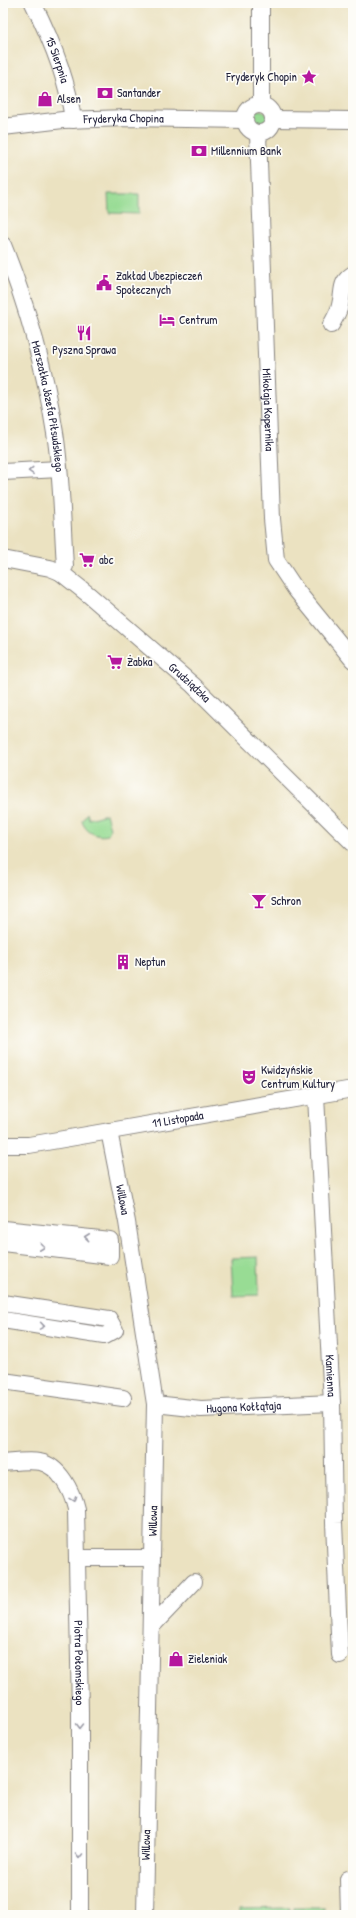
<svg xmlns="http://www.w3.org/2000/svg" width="356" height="1918" font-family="'Patrick Hand',sans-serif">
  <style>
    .green { fill: #98dc94; stroke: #5d7f68 }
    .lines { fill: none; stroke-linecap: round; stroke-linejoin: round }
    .minor-casing { stroke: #86827e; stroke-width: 18 }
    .minor { stroke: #fff; stroke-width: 16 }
    .oneway { stroke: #9c9ca7 }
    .labels { text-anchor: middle; stroke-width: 3.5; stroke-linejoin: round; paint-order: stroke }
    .street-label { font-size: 12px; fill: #22223b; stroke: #fdfcf7 }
    .poi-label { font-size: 12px; fill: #22223b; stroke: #fdfcf7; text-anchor: start }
  </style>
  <rect width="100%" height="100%" fill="#fdfcf7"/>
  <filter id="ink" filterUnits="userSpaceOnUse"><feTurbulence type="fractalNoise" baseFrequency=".025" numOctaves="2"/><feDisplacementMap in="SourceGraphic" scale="8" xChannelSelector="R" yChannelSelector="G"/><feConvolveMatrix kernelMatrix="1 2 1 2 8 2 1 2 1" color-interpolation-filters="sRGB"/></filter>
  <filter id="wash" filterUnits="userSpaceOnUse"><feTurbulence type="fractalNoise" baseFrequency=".012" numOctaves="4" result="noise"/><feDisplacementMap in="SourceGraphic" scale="16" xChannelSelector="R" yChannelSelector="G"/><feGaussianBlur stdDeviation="0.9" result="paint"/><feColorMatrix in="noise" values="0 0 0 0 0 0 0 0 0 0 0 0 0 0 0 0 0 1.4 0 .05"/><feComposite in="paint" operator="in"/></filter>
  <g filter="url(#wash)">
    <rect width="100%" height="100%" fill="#ebe2c1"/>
    <g class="green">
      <circle cx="259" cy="119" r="9"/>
      <path d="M108,194h31v20l-30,-1z"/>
      <path d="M87,813l2,6 17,-5 4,14 -2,7c-11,3 -23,-3 -26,-14z"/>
      <path d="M258,1257l1,38 -26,1 -2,-38z"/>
      <path d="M289,1908v7h-49v-6z"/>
      <rect x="293" y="1908" width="31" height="7"/>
    </g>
  </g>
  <g filter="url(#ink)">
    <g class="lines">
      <defs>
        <g id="minor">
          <path id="s1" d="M33,3c18,36 35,77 40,117"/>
          <circle cx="259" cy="119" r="14"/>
          <path d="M261,105v-102"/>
          <path d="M274,119l79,1"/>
          <path id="s2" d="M3,127l60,-7 65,-2 117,2"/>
          <path id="s3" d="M258,134l14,385 4,41 20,30 57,70"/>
          <path id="s4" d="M3,245c24,60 42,124 52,188 7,44 7,88 10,133l-5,6"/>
          <path d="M331,325c3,-6 8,-13 9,-20 4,-15 -1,-22 13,-31"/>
          <path d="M3,472l56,-3"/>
          <path id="s5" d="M3,559l47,9 10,4 29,23 104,90 160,158"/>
          <path id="s6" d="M316,1096l16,307 2,120 6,132"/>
          <path id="s7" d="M109,1131l18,91 28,182 -10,511"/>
          <path id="s8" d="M3,1145h26l324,-56"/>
          <path d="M3,1229l107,11v16l-107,-13"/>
          <path d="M3,1303l106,16 6,11 -11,6 -101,-16"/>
          <path d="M3,1381l120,17"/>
          <path id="s9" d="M155,1404l46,5 131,-6"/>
          <path id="s10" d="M3,1463c11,-1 26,-3 37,-1 20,4 32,30 36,47l4,203v203"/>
          <path d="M78,1558h74"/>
          <path d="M152,1626l42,-44"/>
          <path d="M349,1915l-1,-36 5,-1"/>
        </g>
      </defs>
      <use href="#minor" class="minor-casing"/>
      <use href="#minor" class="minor"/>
    </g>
    <defs><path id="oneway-chevron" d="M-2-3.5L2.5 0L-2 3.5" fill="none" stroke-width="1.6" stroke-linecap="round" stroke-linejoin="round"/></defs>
    <g class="oneway">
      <use href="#oneway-chevron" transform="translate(31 471) rotate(177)"/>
      <use href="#oneway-chevron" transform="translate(87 1237) rotate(-174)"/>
      <use href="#oneway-chevron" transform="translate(42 1247) rotate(7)"/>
      <use href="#oneway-chevron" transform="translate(42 1326) rotate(9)"/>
      <use href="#oneway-chevron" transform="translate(73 1499) rotate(70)"/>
      <use href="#oneway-chevron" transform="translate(80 1726) rotate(91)"/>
      <use href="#oneway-chevron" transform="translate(79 1856) rotate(90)"/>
    </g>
  </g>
  <defs>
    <symbol id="sight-bare" viewBox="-9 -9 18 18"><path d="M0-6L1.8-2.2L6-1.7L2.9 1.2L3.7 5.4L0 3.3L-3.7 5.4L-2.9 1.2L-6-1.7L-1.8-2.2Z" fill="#b5179e" stroke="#fdfcf7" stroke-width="2.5" paint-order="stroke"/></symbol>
    <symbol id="bank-bare" viewBox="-9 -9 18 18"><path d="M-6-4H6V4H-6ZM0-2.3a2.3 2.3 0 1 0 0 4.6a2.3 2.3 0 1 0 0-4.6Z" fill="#b5179e" stroke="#fdfcf7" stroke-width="2.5" paint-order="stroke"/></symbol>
    <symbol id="shop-bare" viewBox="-9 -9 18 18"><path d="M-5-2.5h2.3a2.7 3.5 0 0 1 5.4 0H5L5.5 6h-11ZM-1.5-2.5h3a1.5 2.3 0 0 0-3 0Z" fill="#b5179e" stroke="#fdfcf7" stroke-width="2.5" paint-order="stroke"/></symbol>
    <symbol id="civic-bare" viewBox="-9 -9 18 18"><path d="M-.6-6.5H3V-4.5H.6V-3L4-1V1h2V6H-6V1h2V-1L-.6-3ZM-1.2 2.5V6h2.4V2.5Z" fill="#b5179e" stroke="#fdfcf7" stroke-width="2.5" paint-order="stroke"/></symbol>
    <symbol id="hotel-bare" viewBox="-9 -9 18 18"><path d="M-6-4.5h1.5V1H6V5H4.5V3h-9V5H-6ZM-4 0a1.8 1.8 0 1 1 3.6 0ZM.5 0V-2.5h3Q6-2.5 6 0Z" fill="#b5179e" stroke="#fdfcf7" stroke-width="2.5" paint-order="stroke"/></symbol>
    <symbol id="restaurant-bare" viewBox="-9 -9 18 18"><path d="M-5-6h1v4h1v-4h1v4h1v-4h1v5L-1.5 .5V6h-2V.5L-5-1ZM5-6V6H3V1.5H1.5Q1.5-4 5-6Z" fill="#b5179e" stroke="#fdfcf7" stroke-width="2.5" paint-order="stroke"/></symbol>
    <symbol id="supermarket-bare" viewBox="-9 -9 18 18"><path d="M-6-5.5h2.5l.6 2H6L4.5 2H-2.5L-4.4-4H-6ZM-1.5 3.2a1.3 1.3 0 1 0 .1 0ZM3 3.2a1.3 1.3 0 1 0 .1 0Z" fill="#b5179e" stroke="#fdfcf7" stroke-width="2.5" paint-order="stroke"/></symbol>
    <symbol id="bar-bare" viewBox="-9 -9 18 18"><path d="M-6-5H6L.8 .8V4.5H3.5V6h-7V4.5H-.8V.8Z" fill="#b5179e" stroke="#fdfcf7" stroke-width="2.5" paint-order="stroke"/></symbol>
    <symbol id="building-bare" viewBox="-9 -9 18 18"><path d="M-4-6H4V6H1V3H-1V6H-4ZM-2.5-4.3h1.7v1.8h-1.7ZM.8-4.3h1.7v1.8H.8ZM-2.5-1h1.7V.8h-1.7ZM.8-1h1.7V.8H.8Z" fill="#b5179e" stroke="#fdfcf7" stroke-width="2.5" paint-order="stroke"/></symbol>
    <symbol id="theatre-bare" viewBox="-9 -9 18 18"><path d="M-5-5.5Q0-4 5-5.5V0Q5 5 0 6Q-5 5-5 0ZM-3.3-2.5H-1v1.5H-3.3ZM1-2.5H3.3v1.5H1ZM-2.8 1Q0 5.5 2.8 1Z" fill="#b5179e" stroke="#fdfcf7" stroke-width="2.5" paint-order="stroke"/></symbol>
  </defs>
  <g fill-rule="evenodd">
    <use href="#sight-bare" x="298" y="66" width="22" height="22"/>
    <use href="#bank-bare" x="94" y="82" width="22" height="22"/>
    <use href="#shop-bare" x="34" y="88" width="22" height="22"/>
    <use href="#bank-bare" x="188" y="140" width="22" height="22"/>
    <use href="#civic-bare" x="93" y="272" width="22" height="22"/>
    <use href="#hotel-bare" x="156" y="309" width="22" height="22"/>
    <use href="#restaurant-bare" x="73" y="322" width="22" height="22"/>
    <use href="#supermarket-bare" x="76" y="549" width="22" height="22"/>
    <use href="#supermarket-bare" x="104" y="651" width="22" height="22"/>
    <use href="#bar-bare" x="248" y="890" width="22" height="22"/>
    <use href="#building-bare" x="112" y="951" width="22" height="22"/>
    <use href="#theatre-bare" x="238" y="1066" width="22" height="22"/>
    <use href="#shop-bare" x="165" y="1648" width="22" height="22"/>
  </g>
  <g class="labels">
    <g class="street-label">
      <text dy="4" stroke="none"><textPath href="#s1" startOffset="62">15 Sierpnia</textPath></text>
      <text dy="4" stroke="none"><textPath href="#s2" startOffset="121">Fryderyka Chopina</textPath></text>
      <text dy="4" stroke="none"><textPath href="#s4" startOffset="168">Marszałka Józefa Piłsudskiego</textPath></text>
      <text dy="4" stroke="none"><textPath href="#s3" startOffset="276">Mikołaja Kopernika</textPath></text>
      <text dy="4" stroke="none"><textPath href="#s5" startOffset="229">Grudziądzka</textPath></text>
      <text dy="4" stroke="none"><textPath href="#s8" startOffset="177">11 Listopada</textPath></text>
      <text dy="4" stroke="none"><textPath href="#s7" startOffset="70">Willowa</textPath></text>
      <text dy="4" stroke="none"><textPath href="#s6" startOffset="280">Kamienna</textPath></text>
      <text dy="4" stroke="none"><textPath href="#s9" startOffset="89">Hugona Kołłątaja</textPath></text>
      <text transform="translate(153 1521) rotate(-89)" y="4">Willowa</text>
      <text dy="4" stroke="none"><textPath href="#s10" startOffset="253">Piotra Połomskiego</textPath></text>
      <text transform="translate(146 1845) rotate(-89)" y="4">Willowa</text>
    </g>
    <g class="poi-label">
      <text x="297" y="81" text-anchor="end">Fryderyk Chopin</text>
      <text x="117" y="97">Santander</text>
      <text x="57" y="103">Alsen</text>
      <text x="211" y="155">Millennium Bank</text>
      <text x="116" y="280">Zakład Ubezpieczeń<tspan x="116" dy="14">Społecznych</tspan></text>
      <text x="179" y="324">Centrum</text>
      <text x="84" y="354" text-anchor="middle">Pyszna Sprawa</text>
      <text x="99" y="564">abc</text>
      <text x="127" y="666">Żabka</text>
      <text x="271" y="905">Schron</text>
      <text x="135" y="966">Neptun</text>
      <text x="261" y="1074">Kwidzyńskie<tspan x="261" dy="14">Centrum Kultury</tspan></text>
      <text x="188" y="1663">Zieleniak</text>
    </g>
  </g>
  <rect width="356" height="1918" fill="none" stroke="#fdfcf7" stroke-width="16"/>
</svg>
